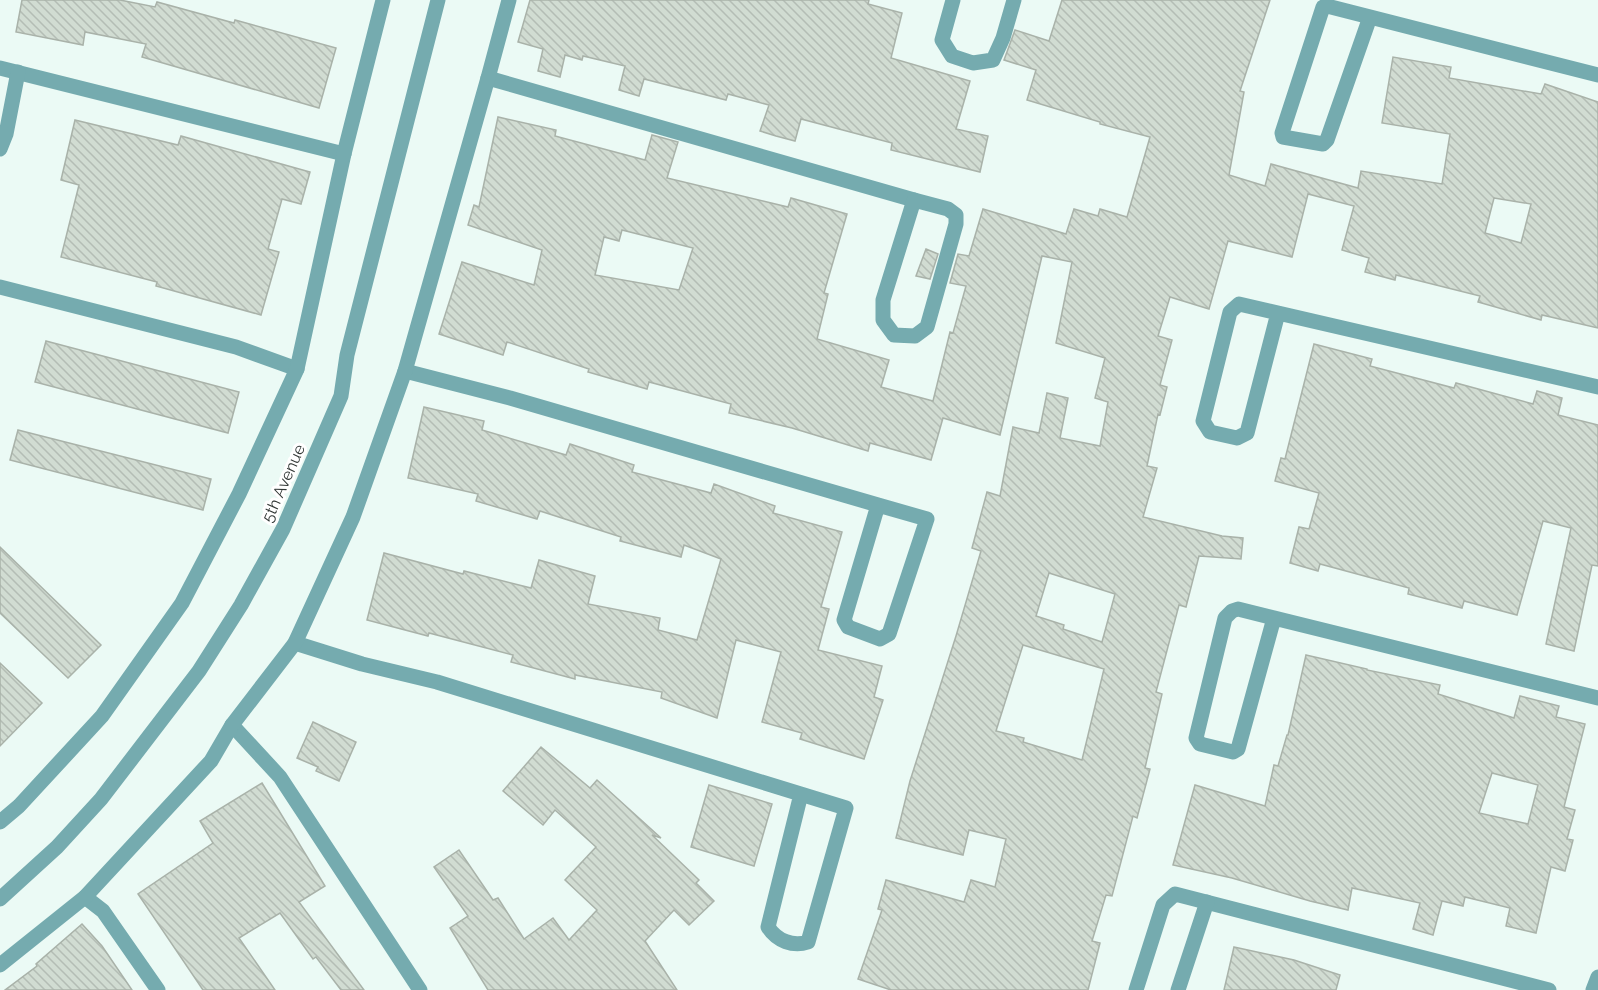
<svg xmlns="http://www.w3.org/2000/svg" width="1598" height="990" font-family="Raleway,sans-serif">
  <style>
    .building { fill: url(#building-back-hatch); stroke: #a9b2a9; stroke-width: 1.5; fill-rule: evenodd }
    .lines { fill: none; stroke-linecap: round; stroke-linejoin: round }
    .minor { stroke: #75abaf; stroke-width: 15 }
    .tertiary { stroke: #75abaf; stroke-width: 15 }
    .labels { text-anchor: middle; stroke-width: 6; stroke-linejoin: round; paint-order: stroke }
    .street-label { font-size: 16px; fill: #313735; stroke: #fff }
  </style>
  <defs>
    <pattern id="building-back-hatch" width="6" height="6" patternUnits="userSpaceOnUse" patternTransform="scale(1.5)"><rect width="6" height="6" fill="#d1dcd2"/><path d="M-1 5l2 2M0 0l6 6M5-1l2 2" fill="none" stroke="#b4bdb5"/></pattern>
  </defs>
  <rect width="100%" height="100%" fill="#ebfaf5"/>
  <g class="building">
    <path d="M22,0h98l35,7 2,-5 77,21 1,-3 101,28 -17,60 -177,-51 4,-13 -61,-12 -2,13 -67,-13z"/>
    <path d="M530,0h339l-1,4 34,9 -11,45 79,23 -14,48 32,7 -8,36 -89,-22 1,-7 -91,-24 -6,22 -19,-5 -16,-5 9,-26 -41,-11 -2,6 -82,-21 -5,17 -20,-6 6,-24 -42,-10 -1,4 -17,-5 -5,22 -22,-6 5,-22 -25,-7z"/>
    <path d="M1062,0h208l-30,91 4,1 -15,83 36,11 6,-22 87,24 3,-17 81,13 8,-50 -68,-11 11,-66 58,10 -2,11 92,16 4,-10 53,18v226l-56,-13 -1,5 -63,-18 2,-6 -84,-21 -1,5 -30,-8 4,-14 -27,-8 12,-44 -46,-12 -16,63 -64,-16 -19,68 -39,-12 -12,39 14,4 -12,45 7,2 -7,28 -2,-1 -11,52 10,2 -14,49 79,19 21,2 -2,21 -42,-3 -13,51 -7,-2 -23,87 6,2 -17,74 5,1 -13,49 -4,-2 -21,80 -6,-1 -14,46 8,2 -12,47h-197l-33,-11 24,-69 -4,-1 8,-29 78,22 7,-22 24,7 11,-48 -37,-9 -6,25 -67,-17 14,-57 46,-145 25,-85 -9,-3 15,-56 13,4 13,-69 26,6 8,-40 21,5 -8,40 40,8 8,-44 -13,-4 10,-40 -49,-15 16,-81 -30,-6 -42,179 -57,-17 -12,42 -61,-17 -2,8 -76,-23 -63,-15 2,-9 -82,-22 -2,7 -59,-17 1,-3 -82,-27 -4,13 -64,-21 23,-72 72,23 8,-35 -74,-25 6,-20 5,2 19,-90 58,13 -1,6 90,24 7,-25 26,7 -11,36 121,29 3,-9 56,16 -23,79 4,1 -11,45 72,21 -8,27 52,14 17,-69 3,1 13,-47 -16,-3 8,-29 11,2 14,-47 83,25 8,-25 24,7 2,-7 27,8 23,-80 -50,-13v-2l-73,-22 9,-30 -32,-10 11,-30 34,11zM1494,198l37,6 -10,39 -36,-10zM622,230l71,18 -14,42 -84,-15 9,-38 15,4zM1049,573l66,21 -13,48 -39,-13 1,-4 -28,-9zM1023,645l81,24 -22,91 -59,-18 1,-4 -28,-7z"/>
    <path d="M75,120l103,25 3,-9 129,36 -9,32 -19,-5 -14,50 11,3 -18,63 -105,-29 1,-4 -96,-25 18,-72 -18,-5z"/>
    <path d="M926,249l12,5 -8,25 -14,-3z"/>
    <path d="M46,341l193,51 -11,41 -193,-51z"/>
    <path d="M1314,344l58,15 -2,7 84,22 2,-5 77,21 4,-13 25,7 -4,17 40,10v141l-6,-1 -18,86 -28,-7 25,-116 -28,-7 -26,94 -53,-14 -2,7 -54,-14 1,-6 -89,-24 -2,7 -28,-8 9,-36 10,2 10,-36 -44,-12 6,-23 4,1z"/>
    <path d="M424,407l60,14 -2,9 84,25 4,-11 64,21 -2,7 79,21 3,-9 61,22 -2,7 69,19 -21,75 8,2 -11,41 64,16 -8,31 9,3 -19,59 -64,-20 2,-6 -40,-11 19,-70 -45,-12 -19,78 -56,-20 1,-6 -87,-17v4l-64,-17 2,-7 -84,-22 -1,3 -61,-16 17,-67 79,21 1,-3 67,17 8,-28 56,16 -7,28 72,14 -2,12 39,10 24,-81 -37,-14 -3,12 -61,-16 1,-4 -81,-26 -3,8 -61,-18 2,-7 -70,-16z"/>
    <path d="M18,430l193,49 -8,31 -193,-50z"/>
    <path d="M0,547l101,98 -33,33 -68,-65z"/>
    <path d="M1306,655l61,14v1l73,15 -2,9 76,24 6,-22 39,10 -3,11 29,7 -21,83 11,3 -8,29 6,1 -8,31 -14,-4 -15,66 -30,-7 4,-18 -45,-11 -2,9 -21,-5 -9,34 -20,-6 7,-26 -68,-15 -4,22 -38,-9 -78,-23 -59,-13 22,-80 70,21 9,-41 4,1 9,-31h1zM1492,773l46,12 -10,39 -49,-11z"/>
    <path d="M0,663l42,40 -42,43z"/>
    <path d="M313,722l43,20 -17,39 -23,-10 2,-4 -21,-9z"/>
    <path d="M541,747l49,41 7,-8 64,58 -9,-3 47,45 -3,3 18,18 -25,24 -15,-15 -29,31 32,49h-189l-38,-62 18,-12 -34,-49 25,-17 34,50 5,-2 26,41 29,-21 16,22 28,-30 -32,-30 31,-33 -41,-37 -12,15 -40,-34z"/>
    <path d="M262,783l63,103 -26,16 65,88h-23l-25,-33 -3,2 -33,-46 -41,25 36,52h-72l-65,-96 75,-51 -13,-22z"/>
    <path d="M709,785l63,19 -18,62 -63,-19z"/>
    <path d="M82,924l20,22 30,44h-127l32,-24 -1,-2z"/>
    <path d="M1234,947l60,13 46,15 -4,15h-112z"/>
  </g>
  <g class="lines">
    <g class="minor">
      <path d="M953,0l-11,40 10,16 21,7 20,-3 10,-22 11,-38"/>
      <path d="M1370,17l-43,123 -4,4 -40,-7 -1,-4 41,-126 4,-1 271,69"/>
      <path d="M0,68l344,86"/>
      <path d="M488,78l426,122"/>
      <path d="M0,149l6,-15 12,-62"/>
      <path d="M914,200l34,9 8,6v9l-29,103 -12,9 -21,-1 -11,-15v-20z"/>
      <path d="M0,287l236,60 61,22"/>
      <path d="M1278,313l-31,120 -10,5 -27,-6 -7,-11 27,-109 9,-8 39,9 320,74"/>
      <path d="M405,371l105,27 368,107 49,14 -38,115 -9,5 -32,-12 -4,-7 34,-115"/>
      <path d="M1274,618l-36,131 -5,3 -33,-8 -4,-6 29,-120 7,-7 6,-2 360,89"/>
      <path d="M295,643l67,21 75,18 409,126 -38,134c-15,5 -31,-1 -40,-15l33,-133"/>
      <path d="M232,725l48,52 140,213"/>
      <path d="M85,897l18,14 55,79"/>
      <path d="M0,965l85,-68 126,-136 21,-36 63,-82 58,-126 52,-146 83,-293 21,-78"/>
      <path d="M1136,990l27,-85 12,-11 374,96"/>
      <path d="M1178,990l29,-88"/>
      <path d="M1593,990l5,-13"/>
    </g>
    <g class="tertiary">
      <path d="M0,822l19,-16 83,-90 80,-113 57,-109 58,-125 47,-215 39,-154"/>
      <path d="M0,899l57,-52 44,-48 98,-128 42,-66 42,-76 58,-133 6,-41 91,-355"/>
    </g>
  </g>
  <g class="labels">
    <g class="street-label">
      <text transform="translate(283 483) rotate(-66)" y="6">5th Avenue</text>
    </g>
  </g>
</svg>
